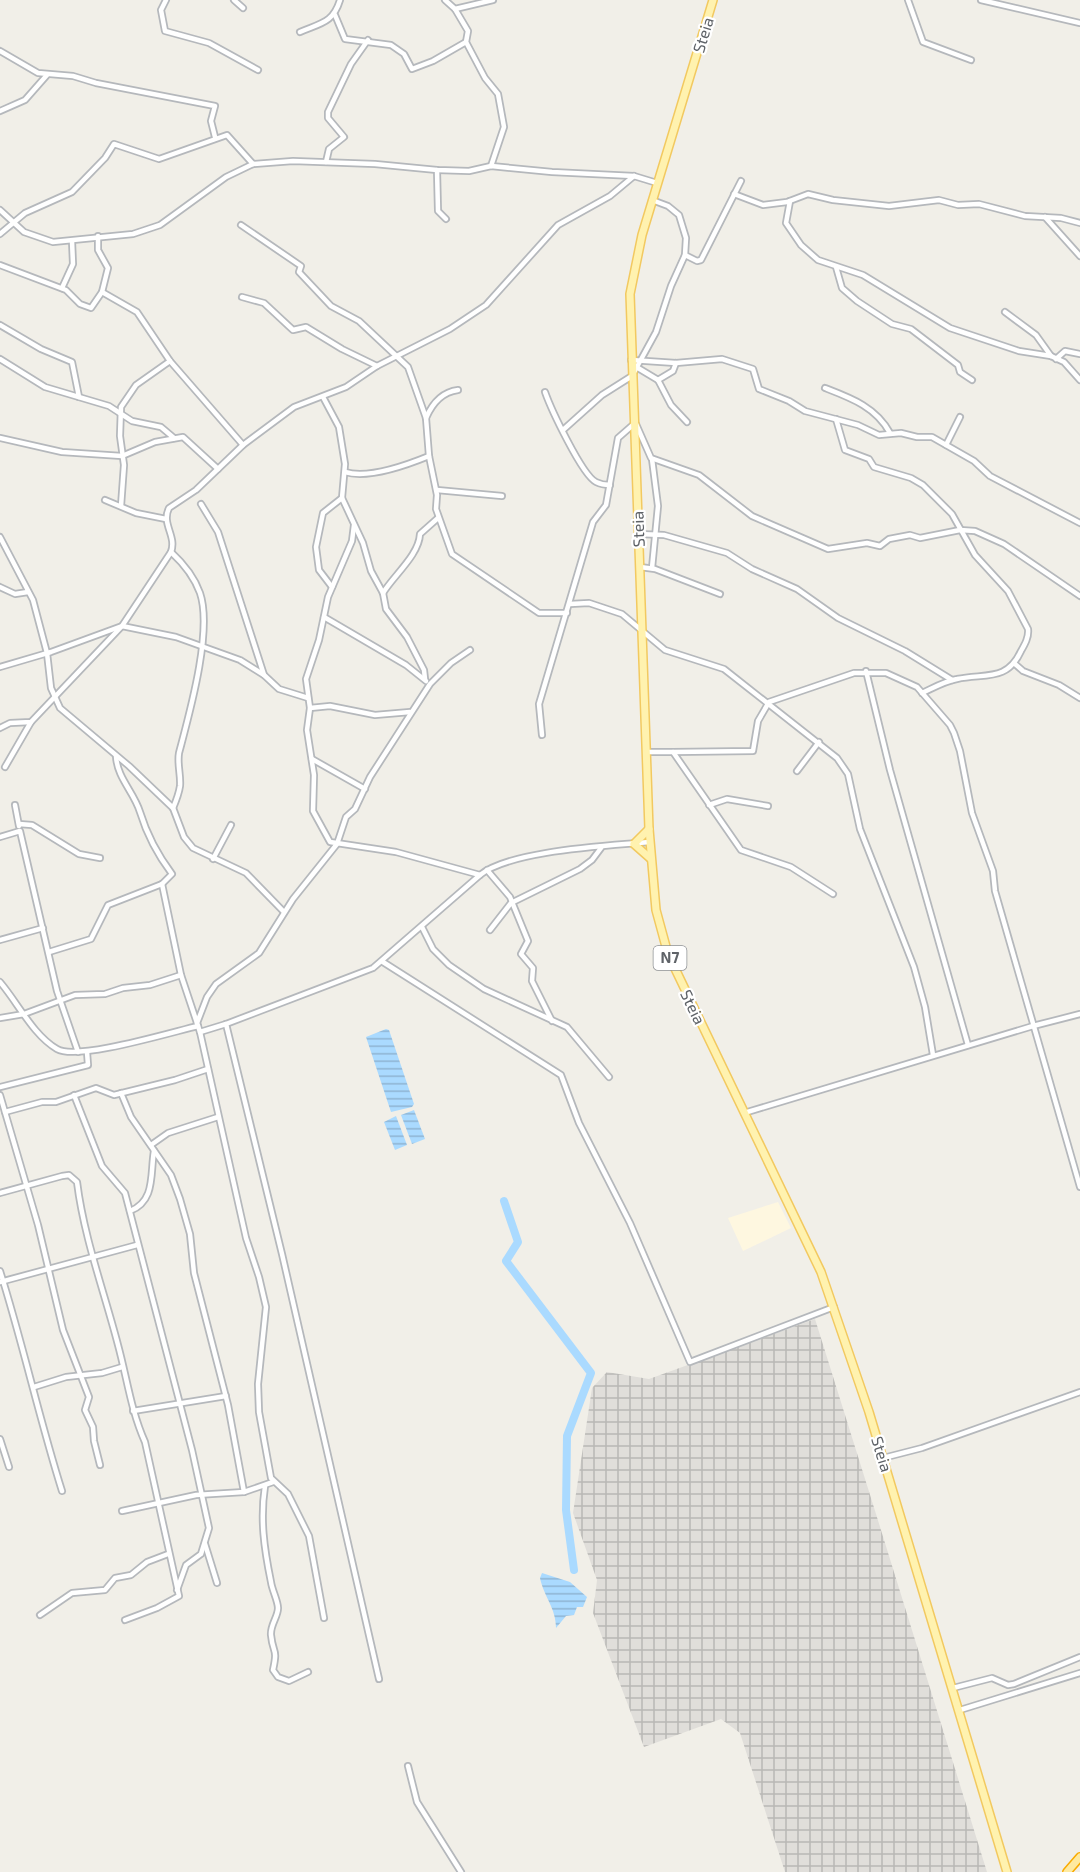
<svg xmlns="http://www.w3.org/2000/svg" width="1080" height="1872" font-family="'Exo 2',sans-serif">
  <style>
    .commercial { fill: #fef7e0 }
    .industrial { fill: url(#industrial-grid) }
    .water { fill: url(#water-rules) }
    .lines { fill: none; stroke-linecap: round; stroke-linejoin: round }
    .river { stroke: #aadaff; stroke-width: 8 }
    .minor-casing { stroke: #b5b8bc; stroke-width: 8 }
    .primary-casing { stroke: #f2c960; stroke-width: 10 }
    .trunk-casing { stroke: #f9ab00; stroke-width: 10 }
    .minor { stroke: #fff; stroke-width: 4.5 }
    .primary { stroke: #fff2af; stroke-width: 7 }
    .trunk { stroke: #feeaa1; stroke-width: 7 }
    .labels { text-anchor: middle; stroke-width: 4.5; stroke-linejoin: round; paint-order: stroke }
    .shield { fill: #fff; stroke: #8f9295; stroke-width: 1.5 }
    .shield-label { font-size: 15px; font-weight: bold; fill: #5f6368 }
    .street-label { font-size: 16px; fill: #5f6368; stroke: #fff }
  </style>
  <defs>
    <pattern id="industrial-grid" width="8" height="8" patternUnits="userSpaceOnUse" patternTransform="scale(1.5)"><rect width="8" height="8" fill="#e0deda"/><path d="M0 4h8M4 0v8" fill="none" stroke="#b9b8b5"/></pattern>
    <pattern id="water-rules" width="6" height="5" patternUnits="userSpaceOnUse" patternTransform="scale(1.5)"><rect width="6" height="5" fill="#aadaff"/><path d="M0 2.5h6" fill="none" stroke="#8eb4d2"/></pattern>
  </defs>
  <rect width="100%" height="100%" fill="#f1efe8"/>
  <path class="commercial" d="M778,1202l13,26 -48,23 -15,-33z"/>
  <path class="industrial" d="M815,1319l61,195 111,358h-202l-45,-139 -19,-14 -77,28 -51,-134 4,-33 -24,-67 19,-125 15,-16 42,7z"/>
  <g class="water">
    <path d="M386,1029l3,1 25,74 -2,3 -21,5 -25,-75z"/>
    <path d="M414,1110l11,29 -13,5 -11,-29z"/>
    <path d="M396,1116l11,29 -12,5 -11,-28z"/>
    <path d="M542,1573l28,9 17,15 -4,10h-6l-3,8 -8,1 -10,12c0,-20 -12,-31 -16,-50z"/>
  </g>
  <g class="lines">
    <path class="river" d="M504,1201l14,41 -12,19 85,112 -24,63 -1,74 8,60"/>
    <defs>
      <g id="minor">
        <path d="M166,0l-5,10 4,21 44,12 49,27"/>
        <path d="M234,0l9,8"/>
        <path d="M445,0l10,9 38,-9"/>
        <path d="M908,0l15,42 48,18"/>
        <path d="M981,0l99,23"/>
        <path d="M455,9l13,22 -2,11 19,36 13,16 6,33 -13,39"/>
        <path d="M335,15l10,24 46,6 13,9 8,15 21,-8 33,-19"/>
        <path d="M300,32c21,-9 33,-9 40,-32"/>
        <path d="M0,51l38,22 35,3 23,7 119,23 -4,15 4,16"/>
        <path d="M0,111l25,-11 22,-25"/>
        <path d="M326,162l3,-13 15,-12 -16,-19v-6l23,-48 17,-24"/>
        <path d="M437,170l1,41 8,8"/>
        <path d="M734,194l29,11 24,-3 21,-8 25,6 56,6 50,-6 19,5 21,-1 46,12 36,2 19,5"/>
        <path d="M790,201l-4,22 15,22 17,15 45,15 87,53 69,23 32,5 13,6 16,18"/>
        <path d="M0,210l24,22 29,10 80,-8 27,-9 66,-48 27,-13 40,-3 82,3 62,6 32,1 22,-5 61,6 82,4 23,7"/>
        <path d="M1045,217l35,39"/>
        <path d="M241,225l60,41 -2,6 32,34 28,15 49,46 18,51 3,38 8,39 -1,14 16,45 87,59h28"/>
        <path d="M0,234l25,-21 47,-21 33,-34 9,-14 45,15 68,-24 26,29"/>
        <path d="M685,255l12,6 4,-1 40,-79"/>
        <path d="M0,265l66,25 14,14 11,4 11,-16 6,-24 -10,-18v-14"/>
        <path d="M836,267l6,21 15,13 35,23 19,5 47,36 2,7 12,8"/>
        <path d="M62,288l11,-24 -1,-23"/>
        <path d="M102,292l35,20 33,49 73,84"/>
        <path d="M242,297l22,6 29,27 13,-3 36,22 35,17"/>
        <path d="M1005,312l31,23 15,21"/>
        <path d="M0,325l41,24 31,13 7,35"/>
        <path d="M0,359l45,28 64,19 23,15 29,6 13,11"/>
        <path d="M1056,359l9,-8 15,3"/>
        <path d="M631,360l45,3 46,-4 31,10 6,20 30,12 16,10 53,14 21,10 22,-2 16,4h15l42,24 16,15 90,47"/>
        <path d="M638,368l20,12 13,25 16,17"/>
        <path d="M658,380l15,-9 3,-8"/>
        <path d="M825,388c26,10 51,19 65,45"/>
        <path d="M545,392c6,17 37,83 51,90 4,2 10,3 14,3"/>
        <path d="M323,397l16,30 6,37 -3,34 -19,15 -7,34 3,23 13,17"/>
        <path d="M426,418c6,-14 16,-26 32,-28"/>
        <path d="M836,419l9,31 24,9 5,8 37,11 12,7 29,29 23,41 33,36 20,38c1,8 -3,15 -7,22 -14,31 -36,22 -64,28 -12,2 -24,9 -35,14"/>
        <path d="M636,424l15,34 48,17 53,41 76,33 39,-6 13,3 9,-7 21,-4 10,3 40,-8 15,1 29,13 76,52"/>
        <path d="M563,430l39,-35 30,-19 24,-44 15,-46 14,-31 1,-17 -7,-23 -11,-9 -16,-6"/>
        <path d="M0,438l62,14 60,4 33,-14 28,-5 35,32"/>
        <path d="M946,445l14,-28"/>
        <path d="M652,459l6,47 -6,62"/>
        <path d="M345,472c23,7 62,-7 84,-16"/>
        <path d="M437,490l65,6"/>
        <path d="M342,498l21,45 8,28 12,22 3,16 21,28 17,33 1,9"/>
        <path d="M105,500l31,13 30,6"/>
        <path d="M201,504l17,28 46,143"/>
        <path d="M121,506l3,-41 -4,-29 1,-29 15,-22 34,-24"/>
        <path d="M354,525l-2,16 -24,56 -9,43 -13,39 4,29 -3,22 7,45 -1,36 17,31 66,10 84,23"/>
        <path d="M638,534l26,1 63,18 25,16 45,20 41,29 67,33 47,29"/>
        <path d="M0,537l33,63 14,53 4,35 9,20 69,58 44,42 11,29 9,11 53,25 38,39"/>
        <path d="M171,552c13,12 23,24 29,41 13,38 -11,122 -21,160 -2,11 2,22 1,33 -1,7 -4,15 -7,22"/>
        <path d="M640,567l15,2 65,25"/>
        <path d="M0,587l15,7 13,-2"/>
        <path d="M383,593c11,-18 36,-38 37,-59l18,-16"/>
        <path d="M570,604l19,-1 33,11 43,36 59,19 113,89 11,16 12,55 54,138 11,40 8,48"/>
        <path d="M324,617l82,48 20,16"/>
        <path d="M1015,664l8,7 36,14 21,13"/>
        <path d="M0,667l51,-15 71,-26 54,11 64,23 24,15 15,14 29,9"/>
        <path d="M866,671l24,99 78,275"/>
        <path d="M310,708l20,-2 45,9 35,-3"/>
        <path d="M0,728l10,-5 21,-1 91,-96 49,-74c6,-16 -10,-28 -2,-44l27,-18 47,-45 51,-38 52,-20 31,-21 73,-37 36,-24 72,-80 52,-29 24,-20"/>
        <path d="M542,735l-3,-31 54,-182 13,-17 12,-67 16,-14"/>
        <path d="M647,752h26l68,98 50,17 42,27"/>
        <path d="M673,752l80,-1 5,-30 11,-19 85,-29h32l31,14 33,38 4,8 6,18 12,62 21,58 2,20 85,296"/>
        <path d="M312,759l53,30"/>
        <path d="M5,767l26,-45"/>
        <path d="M797,771l22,-29"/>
        <path d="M15,805l4,21"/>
        <path d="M709,805l18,-6 41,7"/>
        <path d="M19,824l13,1 47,29 21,4"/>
        <path d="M0,837l20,-6 37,160 21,61"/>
        <path d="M213,859l18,-34"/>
        <path d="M487,870l23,27 18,44 -7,13 12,14 -1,13 20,40"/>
        <path d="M162,884l19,91 19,57 46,206 13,39 7,30 -8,77 1,28 12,66 17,16 21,42 15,82"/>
        <path d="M422,927l11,22 16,16 35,24 83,38 42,50"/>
        <path d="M490,930l21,-27 69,-34 12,-9 9,-12"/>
        <path d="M0,940l43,-12"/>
        <path d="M49,952l42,-13 17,-34 54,-21 10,-10c-15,-20 -25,-39 -32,-62 -6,-20 -23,-34 -24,-56"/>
        <path d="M383,962l178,113 18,48 51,100 60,139 144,-55"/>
        <path d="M0,982c18,21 33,53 57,67 20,12 115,-17 141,-23"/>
        <path d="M0,1018l24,-4 51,-19 30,-1 18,-6 27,-3 31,-10"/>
        <path d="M197,1023l10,-26 9,-13 43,-31 34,-54 44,-55 9,-27 9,-8 15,-32 60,-93 21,-21 19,-13"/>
        <path d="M226,1024l56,230 97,425"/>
        <path d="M200,1032l26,-8 147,-56 107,-93c31,-25 129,-29 170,-33"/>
        <path d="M0,1087l88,-22 -1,-13"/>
        <path d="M121,1093l10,24 40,58 9,24 10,35 4,39 34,132 16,87"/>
        <path d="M0,1095l38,130 25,105 26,67 -4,13 8,17 1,14 6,24"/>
        <path d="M74,1095l28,71 23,27 67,257 17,78 -8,26 -15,11 -9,25"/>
        <path d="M5,1112l37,-10h14l40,-14 18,7 61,-15 33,-11"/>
        <path d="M744,1113l289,-87 47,-12"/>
        <path d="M151,1145l17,-12 50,-16"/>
        <path d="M0,1193l62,-17 7,-1 8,7c7,56 27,109 41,163 9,33 13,66 27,97l34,154 -22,12 -32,12"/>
        <path d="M130,1211c26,-10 20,-38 24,-60"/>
        <path d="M0,1271c23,73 39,147 62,220"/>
        <path d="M0,1282l137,-37"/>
        <path d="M34,1387l32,-10 36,-4 20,-6"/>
        <path d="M133,1411l93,-15"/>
        <path d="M0,1439l9,28"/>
        <path d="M883,1458l39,-10 158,-56"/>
        <path d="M265,1486c-5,33 -1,62 6,96 1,8 7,19 7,26 0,9 -8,17 -7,27 2,20 7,12 2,35l5,7 11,4 19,-9"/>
        <path d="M122,1511l74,-16 48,-3 29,-10"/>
        <path d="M205,1544l12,39"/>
        <path d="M40,1615l32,-22 33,-3 10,-12 16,-3 16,-13 21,-8"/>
        <path d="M953,1688l39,-10 16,7 6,-1 66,-27"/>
        <path d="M960,1710l120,-37"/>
        <path d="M408,1766l9,36 44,70"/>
      </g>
      <g id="primary">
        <path d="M713,0l-71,235 -12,59 19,535 7,81 12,44 153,318 48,140 138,460"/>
        <path d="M649,829l-15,15 17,15"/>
      </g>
      <path id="trunk" d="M1067,1872l13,-15"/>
    </defs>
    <use href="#minor" class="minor-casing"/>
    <use href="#primary" class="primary-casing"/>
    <use href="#trunk" class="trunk-casing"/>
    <use href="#minor" class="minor"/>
    <use href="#primary" class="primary"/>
    <use href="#trunk" class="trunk"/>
  </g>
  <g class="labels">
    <rect class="shield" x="653.5" y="946" width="33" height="24" rx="4.5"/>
    <g class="shield-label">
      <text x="670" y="963">N7</text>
    </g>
    <g class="street-label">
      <text transform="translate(703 35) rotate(-73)" y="6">Steia</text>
      <text transform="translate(638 529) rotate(-92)" y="6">Steia</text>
      <text transform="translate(693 1007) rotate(64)" y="6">Steia</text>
      <text transform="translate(882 1454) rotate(73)" y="6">Steia</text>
    </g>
  </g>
</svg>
